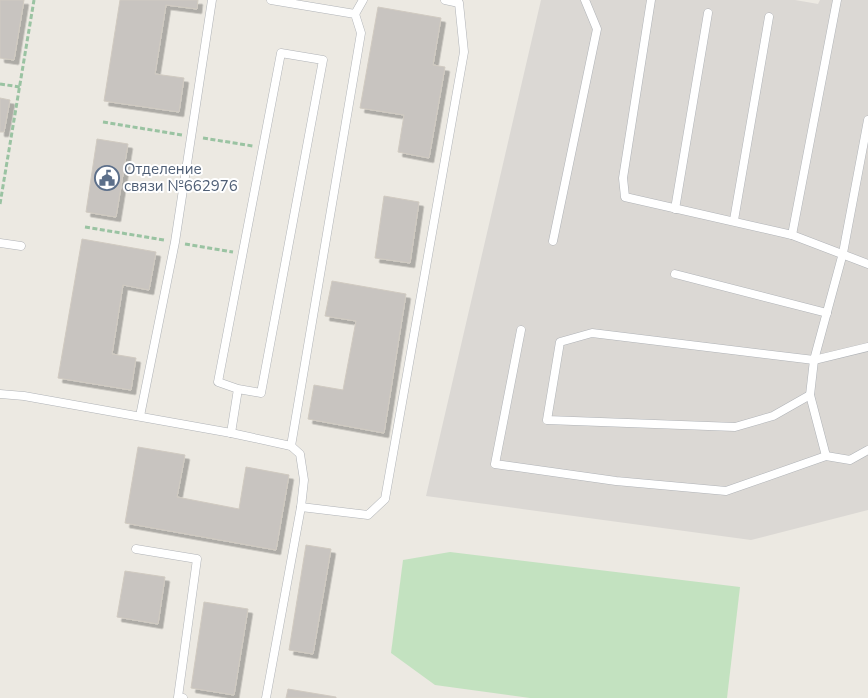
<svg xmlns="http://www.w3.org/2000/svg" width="868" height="698" font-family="'Nunito Sans',sans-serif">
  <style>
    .industrial { fill: #dbd8d4 }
    .green { fill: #c3e2c0 }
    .building { fill: #c8c4c0; stroke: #d0cac1; filter: url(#shadow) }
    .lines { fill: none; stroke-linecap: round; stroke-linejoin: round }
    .service-casing { stroke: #b0b3b7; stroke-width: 9 }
    .path { stroke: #9ac3a2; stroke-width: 3; stroke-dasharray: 5 2.5; stroke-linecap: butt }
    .service { stroke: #fff; stroke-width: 8 }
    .labels { text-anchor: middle; stroke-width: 4; stroke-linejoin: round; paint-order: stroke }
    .service-label { font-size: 15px; fill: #4e5e75; stroke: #fff; text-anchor: start }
  </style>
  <defs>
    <filter id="shadow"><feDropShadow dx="4.5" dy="4.5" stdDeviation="0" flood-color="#0004"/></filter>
  </defs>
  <rect width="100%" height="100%" fill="#ece9e2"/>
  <path class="industrial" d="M541,0h254l23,4 2,-4h48v510l-117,30 -325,-44z"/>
  <path class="green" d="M450,552l290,35 -13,111h-197l-95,-13 -44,-32 12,-93z"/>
  <g class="building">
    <path d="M0,0h24l-10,60 -14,-2z"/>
    <path d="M120,0h78l-1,9 -31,-4 -11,69 29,4 -5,34 -75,-11z"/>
    <path d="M378,7l63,11 -8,47 12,2 -16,91 -31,-6 6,-37 -44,-7z"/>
    <path d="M0,98l10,2 -6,32h-4z"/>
    <path d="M97,139l31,5 -12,73 -30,-5z"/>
    <path d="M384,196l35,6 -9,61 -35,-5z"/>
    <path d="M82,239l74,13 -7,38 -26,-5 -11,69 24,4 -5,32 -73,-12z"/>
    <path d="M332,281l74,13 -22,139 -76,-14 6,-34 29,5 13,-69 -31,-5z"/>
    <path d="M138,447l47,8 -8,42 62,12 7,-42 43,8 -13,75 -151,-27z"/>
    <path d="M306,545l25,4 -18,105 -24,-4z"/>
    <path d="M125,571l40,6 -7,47 -41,-7z"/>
    <path d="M204,602l44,7 -14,86 -43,-7z"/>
    <path d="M288,689l48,8v1h-50z"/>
  </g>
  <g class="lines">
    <defs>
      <g id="service">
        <path d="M271,0l84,14 6,19 -70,413"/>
        <path d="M651,0l-28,178 2,19 167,38 76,29"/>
        <path d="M355,14l8,-14"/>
        <path d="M675,209l33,-196"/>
        <path d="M734,220l35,-203"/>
        <path d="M792,235l45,-235"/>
        <path d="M553,241l44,-212 -12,-29"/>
        <path d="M0,243l21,3"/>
        <path d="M675,274l152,39"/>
        <path d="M521,330l-26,134 121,17 110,10 100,-35 -16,-61 4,-35 29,-107 25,-133"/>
        <path d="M0,394l24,2 207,37 60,13 9,8 4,26 -3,27 -35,191"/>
        <path d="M810,395l-37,21 -38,11 -188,-7 13,-78 32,-9 222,27 54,-13"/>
        <path d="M140,416l35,-174 37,-242"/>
        <path d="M231,433l7,-44 -20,-7 63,-329 42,7 -62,333 -23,-4"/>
        <path d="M826,456l24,4 18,-10"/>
        <path d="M301,507l67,8 17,-16 79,-447 -5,-49 -14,-3"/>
        <path d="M136,549l61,10 -19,138 5,1"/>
      </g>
    </defs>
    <use href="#service" class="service-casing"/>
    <g class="path">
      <path d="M0,84l20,3"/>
      <path d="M103,122l79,13"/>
      <path d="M203,138l50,8"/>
      <path d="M0,204l34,-204"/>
      <path d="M85,227l79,13"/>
      <path d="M185,244l48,8"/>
    </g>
    <use href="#service" class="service"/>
  </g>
  <defs>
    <symbol id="civic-ring" viewBox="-11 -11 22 22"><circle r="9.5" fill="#fff" stroke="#5c6f8a" stroke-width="1.5"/><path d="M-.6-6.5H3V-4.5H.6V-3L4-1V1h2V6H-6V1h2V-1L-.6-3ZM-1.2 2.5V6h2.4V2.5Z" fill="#5c6f8a"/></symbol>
  </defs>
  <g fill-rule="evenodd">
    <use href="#civic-ring" x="93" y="164" width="28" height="28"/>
  </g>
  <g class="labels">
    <g class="service-label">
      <text x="124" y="174">Отделение<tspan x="124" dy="17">связи №662976</tspan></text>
    </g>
  </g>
</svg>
